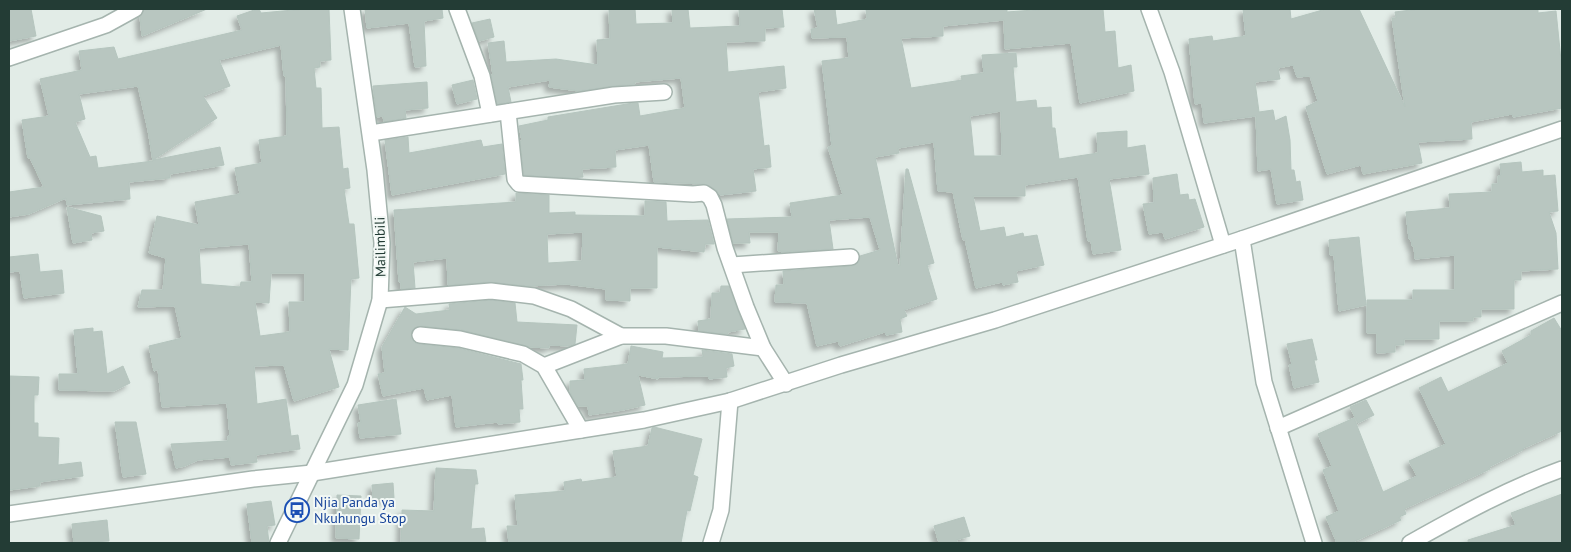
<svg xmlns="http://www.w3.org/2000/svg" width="1571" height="552" font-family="'PT Sans',sans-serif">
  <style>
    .building { fill: #b8c6c0; stroke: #b5c5be; fill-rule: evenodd; filter: url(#shadow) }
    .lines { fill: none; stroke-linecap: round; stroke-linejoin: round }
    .minor-casing { stroke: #a5b4ae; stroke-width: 18 }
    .tertiary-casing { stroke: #a5b4ae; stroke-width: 18 }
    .minor { stroke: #fff; stroke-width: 15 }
    .tertiary { stroke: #fff; stroke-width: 15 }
    .labels { text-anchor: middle; stroke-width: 4; stroke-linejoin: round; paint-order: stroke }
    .street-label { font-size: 14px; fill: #233c35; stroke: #f2f8f5 }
    .transit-label { font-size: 14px; fill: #164399; stroke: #f2f8f5; text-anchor: start }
  </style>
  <defs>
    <filter id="shadow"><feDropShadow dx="-4.5" dy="4.5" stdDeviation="2.5" flood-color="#0004"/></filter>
  </defs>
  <rect width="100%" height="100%" fill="#e2ece7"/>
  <g class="building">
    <path d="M9,9h22l5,27 -27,5z"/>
    <path d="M144,9h63l-65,27 -2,-19z"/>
    <path d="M257,9h2l2,4 43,-4h25l2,51 -11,1v6l-6,1 2,20h5l1,40 17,-1 4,42 5,-1 2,20 -6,1 5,35h5l5,54 -8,1 -3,71 -19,-1 10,38 -45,14 -10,-36 -30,1 3,38 29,-5 5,37 7,-1 2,14 -44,6 1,7 -26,3 -1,-8 -32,3 -13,6 -9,2 -5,-24 57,-3v-5h2l-3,-33 -65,4 -4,-38 -4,2 -5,-25 33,-8 -7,-32 -37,1 4,-17h21l3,-32 -17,-5 8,-37 42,9 -4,-23 45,-8 -5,-26 27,-5 -3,-23 28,-4 -1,-60h-2l-3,-31 -62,15 11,26 -27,10 14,22 -64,42 67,-13 4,18 -54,9v4l-41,4 1,17 -63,6 -1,-7 -37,16 -20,3v-25l35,-5 -14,-29h-2l-6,-38 27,-4 -9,-37 42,-9 -3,-19 35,-4 4,12 124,-29 -5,-14zM138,86l10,44 5,31 -55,7 -2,-12 -6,1 -15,-35 10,-3 -6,-25zM249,244l3,38h-11l-1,5 -39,-3 -2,-36zM271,273h34v29h-16l1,30 -30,4 -5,-34 14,1z"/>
    <path d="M365,9h77l1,9 -19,3 2,45 -11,1 -6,-44 -42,5z"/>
    <path d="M609,9h26l1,15 37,-1 -1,-14h16l2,19 50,-2 -1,-17h43l2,18 -19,1v13l-39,1 2,30 56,-6 2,22 -28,4 6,54 5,-1 2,22 -18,2 3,22 -36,4 -5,-6 -11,-5 -50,-2 -5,-37 -34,5 1,17 -34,2 1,8 -12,1 -47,-3 -4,-34h2l-3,-15 29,-6v-3l85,-14h5l2,13 45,-8 -4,-30 -47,4 1,2 -22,2 -34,5 -30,-4 1,-7 -42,7 3,15 -14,2 -6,-29h2l-5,-32 16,-2 2,21 50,-3 42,6 -1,-25 13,-1z"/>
    <path d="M814,9h21l2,16 30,-6 -1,-10h141v3l40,-3h56l2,23 10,-1 3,37 13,-3 3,26 -54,12 -9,-60 -66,6 -1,-29 -61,6v10l-42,2 10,50 51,-8 -1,-4 23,-3 -2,-18 34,-2 1,14h-4l3,35 20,-2 1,8 14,-1 1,21h3l4,31 39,-6 -1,-20 30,-2v17l18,-3 4,29 -40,5 12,71 -28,4 -2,-13h-3l-10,-64 -53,8v11h-52l7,35 24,-4 2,10 17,-4 1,4 13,-2 7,30 -28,6 2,11 -15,3 -1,-3 -26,6 -11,-49 -2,1 -10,-48 -15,-1 -4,-49 -36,6 1,5 -24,4 23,109h2l6,-97h2l26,94 -7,2 10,34 -33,11 3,6 -7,3 2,13 -16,3 -1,-3 -45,14 -2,-5 -21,5 -10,-43 -32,-1 1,-17h8l-1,-14 69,-5 7,-4 1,-6 20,-6 -10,-33 -41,3 4,29 -52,3v-1h-3l1,-19h-30l1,11h-17l-6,-24 65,-2 -2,-14 53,-8 -15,-48 4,-1 -10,-85 27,-3 -2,-21 -35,1 -1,-9 7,-1zM1001,111l1,45h-28l-4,-40z"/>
    <path d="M1243,9h47l1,10 35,-10h33l46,98 -13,-89h4l-1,-6 24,-3h119v4l18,-2 6,59v38l-49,9 -1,-3 -41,8 1,17 -54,3 4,21 -59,11 -2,-9 -34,9 -21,-67 12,-6 -8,-25 -13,1 -4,-12 -15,3 2,11 -25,3 4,30 14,-2 2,11 11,-5 4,24 1,30h3l2,12 4,-1 3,19 -26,4 -6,-35 -13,2 -2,-55 -52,7 -2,-20 -7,1 -6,-65 23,-3 1,5 33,-5z"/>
    <path d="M490,19l4,18 -15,4 -7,-18z"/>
    <path d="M473,80l4,19 -20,5 -5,-19z"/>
    <path d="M427,82l1,26 -23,2 1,8 -22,4 -1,-6 -6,1 -4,-31z"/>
    <path d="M408,137l1,16 72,-13 2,7 19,-3 3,30 -113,21 -7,-55z"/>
    <path d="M1521,162l1,10 21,-2v6l12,-1 3,36 -9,1 7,21 2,36 -37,2v9h-7v29h-33v8h-8v4h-34v18h-35v6h-9v7l-18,1v-20h-10v-33h46v-10h42v-35l-40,4 -1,-13h-2l-1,-7h-2l-3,-27 44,-4 -1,-14 43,-2v-8h6v-8l3,-1 -1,-11z"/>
    <path d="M1177,174l3,21 8,-1 1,6 6,-1 9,28 -39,12 -2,-7 -14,2 -6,-30 11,-1 -1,-25z"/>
    <path d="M516,193l33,2v18l26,-1v3l70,1v-15l21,1 1,19 41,-1 6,24h-9l-1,8 -47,-5v41h-27v13l-24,-1v-11l-40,-5 -37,2 -39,-4 -42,3 -1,-27 -34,4 2,26 -14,1v-7h-2l-5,-72 122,-8zM583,232l-1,29 -34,2 -1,-29z"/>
    <path d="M67,207l34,9 3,15 -13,2 1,7 -19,3z"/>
    <path d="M1359,237l7,68 -27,6 -5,-56h-4l-1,-15z"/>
    <path d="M38,254l2,18 22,-2 2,23 -40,5 -4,-27 -11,1v-15z"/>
    <path d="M721,286h8l16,43 -17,3v2l-29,-3 -1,-10 13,-2 1,-26h8z"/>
    <path d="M491,300l24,3 2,19 60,3 -2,19 -5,2 -21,-1v3l-19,-1 -68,-17 -41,-4 -8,3 -2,9 3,4 5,2 39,4 63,16 2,16h-2l2,29h-4l1,13 -22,2v-2l-42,5 -4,-32 -25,5 -3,-12 -41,8 -5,-22 7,-1 -3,-26 23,-40 11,7 34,-4 -1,-6z"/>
    <path d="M1554,318l8,13v100l-40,18 1,1 -34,17 1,2 -86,40 2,5 -7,3 2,3 -50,23h-14l-11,-26 13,-6 -16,-41 9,-4 -14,-32 36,-16 29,74 34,-16 -8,-15 37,-17 -27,-56 22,-11 7,15 60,-29 -6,-12 29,-16v-4z"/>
    <path d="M93,328v4l9,-1 5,43 16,-8 7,17 -16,8 -55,-1v-16h19l-4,-44z"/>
    <path d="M1312,339l5,21h-3l5,22 -25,6 -5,-23 3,-1 -5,-20z"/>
    <path d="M631,346l32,6 -1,6 41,-1 -1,-7 30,4 2,12 -8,2 1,9 -18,2 -1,-3 -50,1v2l-20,-4 7,30 -22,5 -34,5 -1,-9h-10l-8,-14v-11l15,-1 -1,-11 44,-5z"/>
    <path d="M10,376l29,1 -1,18h-4v28h4v14l21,1 -1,27 23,-3 2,14 -43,6v4l-31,4z"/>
    <path d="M396,399l5,35 -41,4 -2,-15h3l-3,-18z"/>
    <path d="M1366,400l8,15 -16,8 -8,-16z"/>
    <path d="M115,422h21l10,52 -23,3z"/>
    <path d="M654,427l48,12 -9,36 5,2 -8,34 -3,-1 -6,33h-172l-2,-17h11l-3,-31 50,-4 -1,-9 17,-3 1,3 35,-5 -4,-26 35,-5 4,-18z"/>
    <path d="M436,468l40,2 2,14h-3l-4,45 13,-1 2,15h-85l1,-33 32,1z"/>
    <path d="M393,483l1,15 -21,1 -1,-14z"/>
    <path d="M1562,494v49h-94v-3l48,-15 -5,-12z"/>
    <path d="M337,495l24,1 -2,43 -23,-1z"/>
    <path d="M271,501l4,24 -8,1 2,17h-17l-5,-39z"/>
    <path d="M964,517l6,19 -14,4 2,3h-19l-5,-17z"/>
    <path d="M107,520l2,21 -35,2 -2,-19z"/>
  </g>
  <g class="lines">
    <defs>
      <g id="minor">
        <path d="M457,9l25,67 8,38"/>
        <path d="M1149,9l23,63 51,173"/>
        <path d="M9,58l97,-33 29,-16"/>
        <path d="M508,112l7,67 4,5 174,10 11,-1 6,4 4,8 11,43 21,59 17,41 23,36"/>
        <path d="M371,133l243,-38 50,-3"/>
        <path d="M1242,239l22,143 50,161"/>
        <path d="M732,265l119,-8"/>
        <path d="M380,300l111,-9 43,5 37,13 50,27"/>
        <path d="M420,335l40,4 63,15 21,12 37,64"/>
        <path d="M544,366l77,-30h45l97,12"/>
        <path d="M1278,428l284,-125"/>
        <path d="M9,514l244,-35 59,-6"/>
        <path d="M278,543l34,-70"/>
        <path d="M711,543l10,-33 9,-109"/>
        <path d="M1410,543c50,-28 99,-55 152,-74"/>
      </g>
      <g id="tertiary">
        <path d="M312,473l332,-53 86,-19 111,-36 154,-45 247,-81 320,-110"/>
        <path d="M312,473l43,-88 25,-85 2,-57 -7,-73 -23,-161"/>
      </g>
    </defs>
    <use href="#minor" class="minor-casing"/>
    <use href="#tertiary" class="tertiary-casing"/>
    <use href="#minor" class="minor"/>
    <use href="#tertiary" class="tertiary"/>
  </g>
  <defs>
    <symbol id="bus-ring" viewBox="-11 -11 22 22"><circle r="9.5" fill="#f2f8f5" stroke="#1a4fb4" stroke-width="1.5"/><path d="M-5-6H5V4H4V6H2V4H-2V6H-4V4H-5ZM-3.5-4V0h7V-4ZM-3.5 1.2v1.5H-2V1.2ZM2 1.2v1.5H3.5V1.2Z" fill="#1a4fb4"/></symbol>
  </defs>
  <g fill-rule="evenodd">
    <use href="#bus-ring" x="283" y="496" width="28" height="28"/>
  </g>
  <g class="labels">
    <g class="street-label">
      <text transform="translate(380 247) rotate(-91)" y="5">Mailimbili</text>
    </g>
    <g class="transit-label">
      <text x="314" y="507">Njia Panda ya<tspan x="314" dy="16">Nkuhungu Stop</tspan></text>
    </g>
  </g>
  <rect width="1571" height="552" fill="none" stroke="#233c35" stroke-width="20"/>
</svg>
